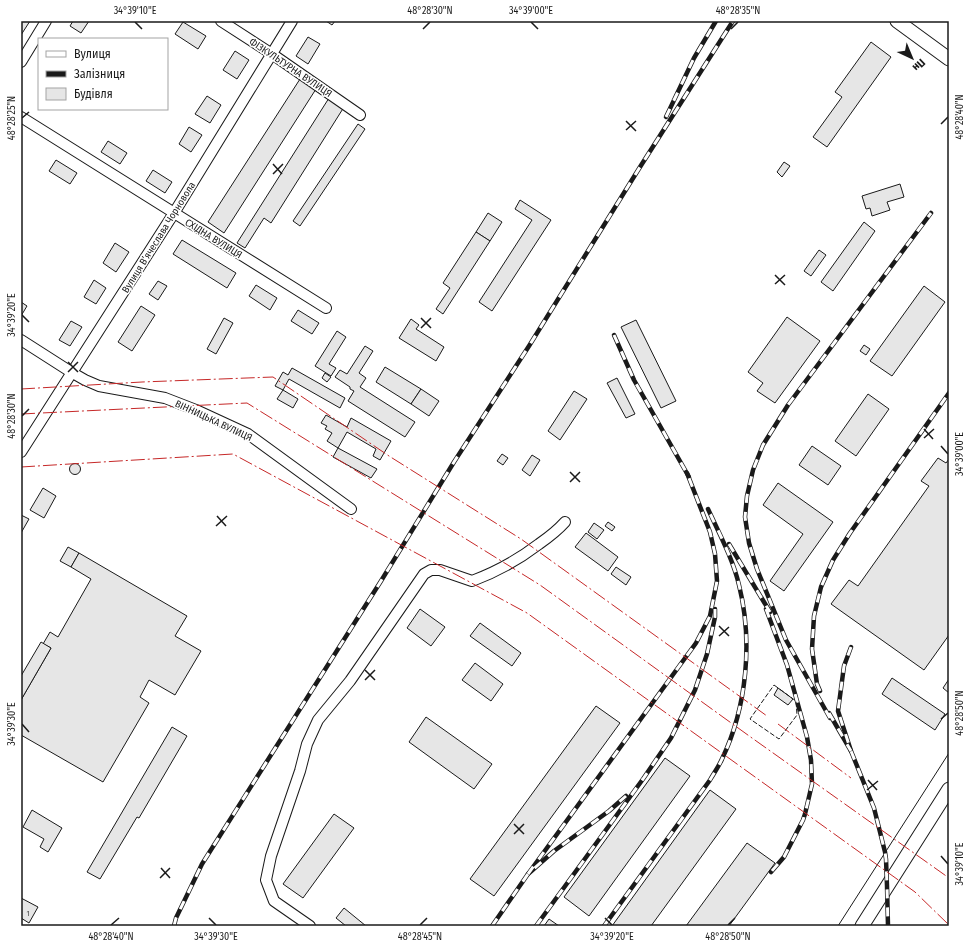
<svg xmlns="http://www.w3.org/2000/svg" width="970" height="947" font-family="'Fira Sans Condensed',sans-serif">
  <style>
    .building { fill: #e6e6e6; stroke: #1a1a1a }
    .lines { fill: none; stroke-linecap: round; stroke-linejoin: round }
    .minor-casing { stroke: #1a1a1a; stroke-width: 12 }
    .major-casing { stroke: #1a1a1a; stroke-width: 15 }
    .minor { stroke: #fff; stroke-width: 10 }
    .major { stroke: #fff; stroke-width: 13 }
    .tram { stroke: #1a1a1a; stroke-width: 1 }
    .rail-casing { stroke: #1a1a1a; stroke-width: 4.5 }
    .rail { stroke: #fff; stroke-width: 3; stroke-dasharray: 9; stroke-linecap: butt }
    .fence { stroke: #1a1a1a; stroke-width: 1; stroke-dasharray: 5 2; stroke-linecap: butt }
    .power { stroke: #c62828; stroke-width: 1; stroke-dasharray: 14 3 2 3; stroke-linecap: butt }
    .ticks { fill: none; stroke: #1a1a1a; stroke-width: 1.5 }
    .labels { text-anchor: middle; stroke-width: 3; stroke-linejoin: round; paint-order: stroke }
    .number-label { font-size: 8px; fill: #4d4d4d }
    .street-label { font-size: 10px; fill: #1a1a1a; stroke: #fff }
    .neatline { fill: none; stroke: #1a1a1a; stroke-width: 1.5 }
    .ticks-label { font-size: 10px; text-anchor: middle; fill: #1a1a1a }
  </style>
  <rect width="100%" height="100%" fill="#fff"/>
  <g class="building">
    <path d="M21,21h9l-9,14z"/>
    <path d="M73,21h16l-8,12 -11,-7z"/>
    <path d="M326,21h9l-3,4z"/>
    <path d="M183,22l23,14 -8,13 -23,-15z"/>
    <path d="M308,37l12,7 -12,20 -12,-8z"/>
    <path d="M871,42l20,15 -64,90 -14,-10 29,-40 -7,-5z"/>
    <path d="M235,51l14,9 -12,19 -14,-9z"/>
    <path d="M300,79l16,10 -92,144 -16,-11z"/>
    <path d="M207,96l14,9 -11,18 -15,-9z"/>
    <path d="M329,98l15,9 -73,116 -7,-5 -19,30 -8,-5z"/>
    <path d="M358,124l7,5 -65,97 -7,-5z"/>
    <path d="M189,127l13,8 -11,17 -12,-8z"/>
    <path d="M108,141l19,12 -7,11 -19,-12z"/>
    <path d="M56,160l21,13 -7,11 -21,-13z"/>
    <path d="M784,162l6,4 -8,11 -5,-5z"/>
    <path d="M153,170l19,12 -7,11 -19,-12z"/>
    <path d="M900,184l4,13 -17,5 3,8 -18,6 -2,-8 -4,1 -4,-13z"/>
    <path d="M520,200l31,20 -59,91 -13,-9 53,-82 -17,-11z"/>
    <path d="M488,213l14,9 -12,19 -14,-9z"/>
    <path d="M864,222l11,9 -42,60 -12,-9z"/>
    <path d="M476,232l14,9 -47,73 -7,-5 14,-21 -7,-5z"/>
    <path d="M182,240l54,33 -9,15 -54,-34z"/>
    <path d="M115,243l14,9 -13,20 -13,-9z"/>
    <path d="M819,250l7,5 -15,21 -7,-5z"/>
    <path d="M94,280l12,8 -10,16 -12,-7z"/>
    <path d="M158,281l9,5 -9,14 -9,-6z"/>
    <path d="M256,285l21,13 -7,12 -21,-14z"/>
    <path d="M924,286l21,16 -53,74 -22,-15z"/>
    <path d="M21,302l6,4 -6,10z"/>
    <path d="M141,306l14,9 -23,36 -14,-9z"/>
    <path d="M298,310l21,13 -7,11 -21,-13z"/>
    <path d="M787,317l33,24 -45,62 -18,-12 6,-8 -15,-11z"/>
    <path d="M224,318l9,5 -17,31 -9,-5z"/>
    <path d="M411,319l8,6 -3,4 28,18 -8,14 -37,-23z"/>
    <path d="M636,320l40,81 -15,7 -40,-81z"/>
    <path d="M71,321l11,6 -12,19 -11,-6z"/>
    <path d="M337,331l9,6 -17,27 7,4 -5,8 -16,-10z"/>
    <path d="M864,345l6,4 -4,6 -6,-4z"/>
    <path d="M365,346l8,5 -14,22 7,5 -6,9 55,35 -10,15 -57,-36 6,-10 -4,-2v-2l-15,-10 5,-7 7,4z"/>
    <path d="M385,367l36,22 -10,15 -35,-22z"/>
    <path d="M292,368l53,30 -5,10 -51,-29 -6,11 -8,-4 8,-14 5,3z"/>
    <path d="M325,373l6,4 -4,5 -5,-4z"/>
    <path d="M617,378l18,36 -9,4 -19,-35z"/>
    <path d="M421,389l18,12 -10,15 -18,-12z"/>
    <path d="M283,390l15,9 -5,9 -16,-9z"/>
    <path d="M574,391l13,8 -27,41 -12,-9z"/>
    <path d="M868,394l21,15 -33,47 -21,-15z"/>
    <path d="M326,415l21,12 4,-9 40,23 -11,19 -7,-4 3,-7 -29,-17 -9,16 -11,-7 5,-8 -7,-4 2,-3 -6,-3z"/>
    <path d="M812,446l29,20 -13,19 -29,-20z"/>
    <path d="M338,448l39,21 -6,9 -38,-21z"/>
    <path d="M502,454l6,4 -5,7 -6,-4z"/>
    <path d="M532,455l8,5 -10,16 -8,-6z"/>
    <path d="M938,458l8,5 3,-4v176l-25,35 -93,-66 18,-24 9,6 71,-100 -8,-5z"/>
    <circle cx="75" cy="469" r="5.5"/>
    <path d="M778,483l55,39 -49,69 -14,-10 33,-47 -40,-29z"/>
    <path d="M43,488l13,8 -12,22 -14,-8z"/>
    <path d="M21,515l8,4 -8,14z"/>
    <path d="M608,522l7,5 -3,4 -7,-5z"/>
    <path d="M594,523l10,7 -7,9 -9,-7z"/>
    <path d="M586,533l32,24 -10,14 -33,-24z"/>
    <path d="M68,547l11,6 -8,14 -11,-6z"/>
    <path d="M79,553l108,63 -12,20 26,15 -26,44 -26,-15 -9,17 9,6 -46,79 -82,-47v-35l30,-52 -8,-4 7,-12 8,5 33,-58 -20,-12z"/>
    <path d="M616,567l15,10 -5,8 -15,-11z"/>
    <path d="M420,609l25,18 -14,19 -24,-18z"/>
    <path d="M480,623l41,30 -9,13 -42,-30z"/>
    <path d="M41,642l10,6 -30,52v-24z"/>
    <path d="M475,663l28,21 -12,17 -29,-21z"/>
    <path d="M892,678l53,36 -10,16 -53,-36z"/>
    <path d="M949,679v14l-6,-5z"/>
    <path d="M778,688l15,11 -5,6 -14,-10z"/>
    <path d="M596,706l24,17 -126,173 -24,-17z"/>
    <path d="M426,717l66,47 -18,25 -65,-47z"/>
    <path d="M172,727l15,9 -48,82 -2,-1 -37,62 -13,-7z"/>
    <path d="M665,758l25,18 -101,140 -25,-19z"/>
    <path d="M710,790l26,19 -85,117h-39z"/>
    <path d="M32,810l30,18 -14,24 -8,-5 4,-8 -21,-12z"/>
    <path d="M334,814l20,14 -51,70 -20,-14z"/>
    <path d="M747,843l28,20 -46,63h-43z"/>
    <path d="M21,898l17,9 -9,16 -8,-5z"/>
    <path d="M344,908l22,18h-20l-10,-8z"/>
    <path d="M549,919l10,7h-15z"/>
  </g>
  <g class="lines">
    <defs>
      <g id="minor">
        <path d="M221,21l51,33 88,61"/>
        <path d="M21,62l25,-41"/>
        <path d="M21,117l305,191"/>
        <path d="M21,340l50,32 14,8 14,6 66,12 31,12 52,24 103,75"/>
        <path d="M21,452l153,-239 118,-192"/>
        <path d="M310,926l-36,-25 -8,-21 5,-24 29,-85 7,-27 11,-24 32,-39 74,-107 7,-4h9l32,11c24,-9 46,-21 67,-37 10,-7 18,-13 26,-22"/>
      </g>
      <g id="major">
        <path d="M897,21l52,38"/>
        <path d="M862,926l87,-137"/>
      </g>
    </defs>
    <use href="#minor" class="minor-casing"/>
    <use href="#major" class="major-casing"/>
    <use href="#minor" class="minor"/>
    <use href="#major" class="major"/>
    <path class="tram" d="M838,926l111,-173"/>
    <defs>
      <g id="rail">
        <path d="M666,117l28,-59 22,-37"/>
        <path d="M614,335l20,45 55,97"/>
        <path d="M729,544l41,68"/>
        <path d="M766,609l21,56 20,72 4,23 1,24 -7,30 -2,6 -19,37 -13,15"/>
        <path d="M851,647l-7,19 -6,45 13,40 23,57 11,44 1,7 1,27 1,40"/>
        <path d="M820,691l-3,-7 -5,-35 2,-33 7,-29 12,-27 17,-27 99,-140"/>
        <path d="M829,713l22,38"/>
        <path d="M830,718l-44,-78 -29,-71 -8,-26 -4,-26 2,-21 6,-26 10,-25 25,-40 143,-192"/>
        <path d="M528,874l168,-231 14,-27 7,-35 -2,-27 -5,-22 -23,-59"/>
        <path d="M174,926l2,-8 26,-54 179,-283 73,-119 75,-116 111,-179 93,-146"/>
        <path d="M492,926l36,-52 26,-23 55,-40 17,-15"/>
        <path d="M536,926l107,-147 28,-41 24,-48 12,-36 8,-37v-8"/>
        <path d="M604,926l106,-146c4,-7 9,-14 12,-21 25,-52 31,-118 17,-174 -6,-26 -20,-52 -31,-76"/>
      </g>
    </defs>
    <use href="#rail" class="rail-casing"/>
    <use href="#rail" class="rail"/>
    <path class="fence" d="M774,685l22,16 1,14 -18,24 -29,-20z"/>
    <g class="power">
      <path d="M21,389l121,-7 131,-5 116,79 132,83 246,177"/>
      <path d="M21,414l226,-11 293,182 212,153 197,140"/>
      <path d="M21,467l212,-13 294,159 388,279 34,33"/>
      <path d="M778,724l73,54"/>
    </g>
  </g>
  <path class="ticks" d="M135,22l7,7M531,22l7,7M423,29l7,-7M731,29l7,-7M22,118l7,-6M626,121l10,10M941,124l7,-7M626,130l10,-9M273,164l9,10M273,174l10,-10M775,275l10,10M775,284l10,-9M22,315l7,7M421,318l10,10M421,328l10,-10M68,362l10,10M68,372l10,-10M22,416l7,-7M924,429l9,10M924,438l10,-9M941,446l7,8M570,472l10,10M570,482l10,-10M217,516l9,10M216,526l11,-10M719,626l10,10M719,636l10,-9M365,670l10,10M365,680l10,-10M941,719l7,-6M22,724l7,8M868,780l9,10M867,790l11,-9M514,824l10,10M514,834l10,-10M941,856l7,8M161,868l9,10M160,878l10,-10M209,918l7,7M605,918l7,7M111,925l8,-7M420,925l7,-7M728,925l7,-7"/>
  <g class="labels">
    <g class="number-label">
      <text x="28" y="916">1</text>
    </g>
    <g class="street-label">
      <text transform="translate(291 67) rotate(34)" y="4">ФІЗКУЛЬТУРНА ВУЛИЦЯ</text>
      <text transform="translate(158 237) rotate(-58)" y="4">Вулиця Вʼячеслава Чорновола</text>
      <text transform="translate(214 238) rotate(32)" y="4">СХІДНА ВУЛИЦЯ</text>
      <text transform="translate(214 420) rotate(25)" y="4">ВІННИЦЬКА ВУЛИЦЯ</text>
    </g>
  </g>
  <rect width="970" height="947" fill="none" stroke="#ffffff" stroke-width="44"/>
  <rect x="38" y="38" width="130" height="72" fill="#ffffff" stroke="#a3a3a3"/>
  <rect x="46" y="51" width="20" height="6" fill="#ffffff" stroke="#a3a3a3"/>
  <text x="74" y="58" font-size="12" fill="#1a1a1a">Вулиця</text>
  <rect x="46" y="71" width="20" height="6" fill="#1a1a1a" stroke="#a3a3a3"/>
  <text x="74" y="78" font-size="12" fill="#1a1a1a">Залізниця</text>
  <rect x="46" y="88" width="20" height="12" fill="#e6e6e6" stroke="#a3a3a3"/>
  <text x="74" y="98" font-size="12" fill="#1a1a1a">Будівля</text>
  <g transform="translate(912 58) rotate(136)" stroke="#ffffff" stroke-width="3" paint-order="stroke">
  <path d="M0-3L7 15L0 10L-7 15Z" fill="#1a1a1a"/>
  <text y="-6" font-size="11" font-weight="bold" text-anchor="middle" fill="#1a1a1a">Пн</text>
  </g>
  <rect x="22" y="22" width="926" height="903" class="neatline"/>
  <g class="ticks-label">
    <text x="135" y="14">34°39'10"E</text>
    <text x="430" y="14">48°28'30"N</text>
    <text x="531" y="14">34°39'00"E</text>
    <text x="738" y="14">48°28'35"N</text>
    <text transform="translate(959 117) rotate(-90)" y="4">48°28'40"N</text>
    <text transform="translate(11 118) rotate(-90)" y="4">48°28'25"N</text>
    <text transform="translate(11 315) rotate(-90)" y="4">34°39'20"E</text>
    <text transform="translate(11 416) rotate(-90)" y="4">48°28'30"N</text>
    <text transform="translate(959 454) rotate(-90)" y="4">34°39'00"E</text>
    <text transform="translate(959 713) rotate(-90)" y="4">48°28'50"N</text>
    <text transform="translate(11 724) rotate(-90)" y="4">34°39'30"E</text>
    <text transform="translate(959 864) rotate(-90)" y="4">34°39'10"E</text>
    <text x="111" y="940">48°28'40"N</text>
    <text x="216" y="940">34°39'30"E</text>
    <text x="420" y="940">48°28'45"N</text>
    <text x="612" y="940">34°39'20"E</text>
    <text x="728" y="940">48°28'50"N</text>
  </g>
</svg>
